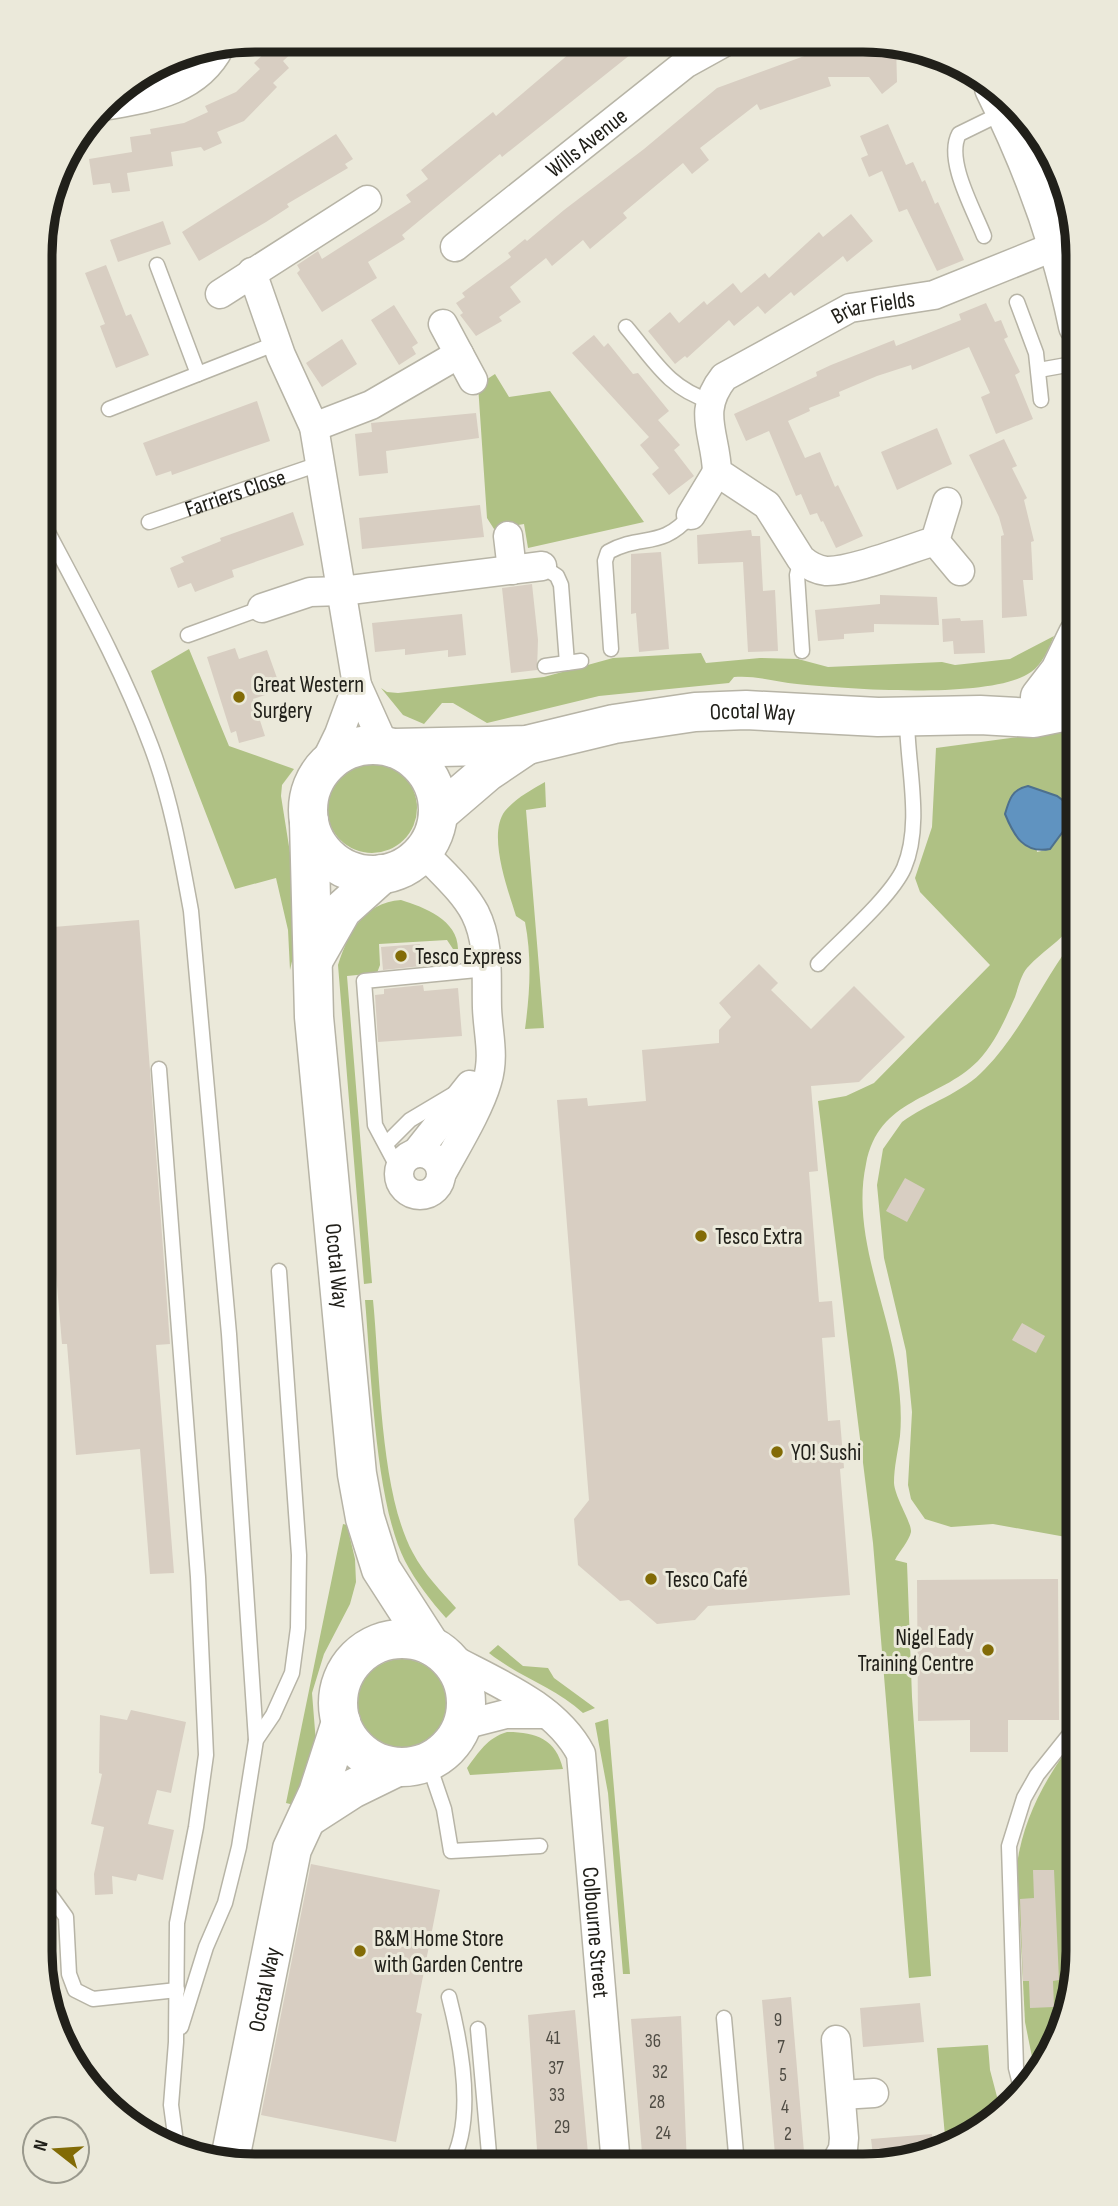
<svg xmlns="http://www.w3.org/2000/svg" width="1118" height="2206" font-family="'Sofia Sans Condensed',sans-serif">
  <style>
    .green { fill: #afc184; fill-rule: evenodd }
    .water { fill: #6093c0; stroke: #4d708e; stroke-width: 2 }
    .building { fill: #d8cec2 }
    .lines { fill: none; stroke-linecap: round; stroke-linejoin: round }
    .lane-casing { stroke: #b7b4a6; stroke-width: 17 }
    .street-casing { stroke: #b7b4a6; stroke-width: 31 }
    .secondary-casing { stroke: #b7b4a6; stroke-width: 41 }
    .primary-casing { stroke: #b7b4a6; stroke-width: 41 }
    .lane { stroke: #fff; stroke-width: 14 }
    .street { stroke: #fff; stroke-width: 28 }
    .secondary { stroke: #fff; stroke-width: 38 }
    .primary { stroke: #fff; stroke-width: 38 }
    .poi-dot { fill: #826b06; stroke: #ebe9da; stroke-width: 2.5 }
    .labels { text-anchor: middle; stroke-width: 6; stroke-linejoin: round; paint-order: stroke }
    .number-label { font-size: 19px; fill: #4f4c44 }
    .street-label { font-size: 23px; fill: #21201a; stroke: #ebe9da }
    .poi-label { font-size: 23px; fill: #21201a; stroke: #ebe9da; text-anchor: start }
    .rim { fill: none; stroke: #21201a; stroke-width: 9 }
  </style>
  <rect width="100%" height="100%" fill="#ebe9da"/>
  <g class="green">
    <path d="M495,374l14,23 41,-6 94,131 -116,26 -4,-24 -30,5 -7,-11 -9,-133z"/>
    <path d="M1054,636c-5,12 -12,29 -23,36 -39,28 -184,17 -234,12 -21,-2 -42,-9 -63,-7l-5,6 -130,13 -112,27 -34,-20h-11l-18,21 -21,-9 -22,-27 6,4 11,1 146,-16 69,-19 88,-5 5,10 54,-5 38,1 30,8 114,-5 13,3 55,-6z"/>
    <path d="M189,649l40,97 65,23 -12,16 -1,11 13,82 5,53 -9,39 -2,-40 -12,-52 -41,11 -84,-218z"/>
    <path d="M1078,729v186c-14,26 -33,33 -51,53 -6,7 -9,20 -12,29 -10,23 -20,46 -37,64 -40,40 -99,36 -112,103 -15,70 22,141 31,208 3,21 5,43 3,64 -2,15 -6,31 -6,47 1,15 18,40 17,49 -2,9 -12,20 -16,28l12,3 5,134 19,279 -22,2 -36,-435 -55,-442 28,-5 28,-13 116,-118 -70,-73 -5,-14 17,-51 4,-79zM1028,786l29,10 7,34 -14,19 -13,3z"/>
    <circle cx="372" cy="808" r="45"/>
    <path d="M545,782l1,25 -20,3 18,218 -19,1c5,-37 7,-71 0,-107l-9,-6c-8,-26 -29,-82 -11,-105 11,-13 26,-21 40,-29z"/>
    <path d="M401,900c23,7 57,20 57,49h-5l-6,-9 -68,4 1,21 -3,8 -30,3 25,307 -8,1 -26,-319c11,-33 25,-62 63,-65z"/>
    <path d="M1078,934l-1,605 -84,-15 -42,3 -26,-8 -14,-20 -3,-14 4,-73 -6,-61 -22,-93 -7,-73 6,-36 19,-27c26,-19 61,-29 83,-53 38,-39 59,-92 93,-135z"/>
    <path d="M365,1300h8c7,70 7,193 40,253 11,21 28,38 43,55l-10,10c-15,-17 -30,-36 -41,-57 -30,-59 -34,-192 -40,-261z"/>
    <path d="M343,1524l4,1 8,34 1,23 -6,22 -26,50 -12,39 4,50 -22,62 -8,-2z"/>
    <path d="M498,1645l25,21 25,2 6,10 41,30 -12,5c-28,-26 -64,-36 -94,-60z"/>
    <circle cx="402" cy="1704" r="45"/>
    <path d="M608,1719l22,255h-7l-15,-181 -13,-70z"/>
    <path d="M507,1732c29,0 49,7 56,37l-93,6 -3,-7c12,-16 20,-30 40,-36z"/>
    <path d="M1077,1736v229l-15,68 -26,44 -11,-55 -8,-158c7,-49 31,-90 60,-128z"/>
    <path d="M988,2045l2,25 11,42 -18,17 -37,18 -9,-99z"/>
  </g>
  <path class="water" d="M1028,786l29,10 12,9 -5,25 -14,19c-26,5 -36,-13 -45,-35 4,-14 7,-25 23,-28z"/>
  <g class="building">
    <path d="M279,40l26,1 -22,20 6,7 -16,15 4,4 -33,34 -27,11 5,11 -18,8 -3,-4 -30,5 2,14 -46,7 3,18 -18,2 -2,-10 -17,2 -4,-26 43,-7 -2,-15 21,-3 -1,-5 34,-6 24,-11 -3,-6 31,-14 24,-23 -6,-6z"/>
    <path d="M583,42l62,1 -143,114 -2,-3 -98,81 3,4 -37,23 9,16 -55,34 -25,-39 3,-3 -3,-5 21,-14 4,8 89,-57 -5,-7 22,-16 -7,-9 72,-58 3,4z"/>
    <path d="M837,44h59l1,38 -15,12 -13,-17h-41l3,9 -71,24 -3,-6 -57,44 9,12 -17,14 -9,-11 -60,50 4,5 -37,31 -7,-9 -31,26 -6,-8 -36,29 11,15 -22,15 3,4 -26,15 -16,-21 3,-2 -7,-10 9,-6 -3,-4 49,-36 -3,-4 17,-14 2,2 37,-31 80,-61 73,-61z"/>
    <path d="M888,124l18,41 7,-3 9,20 3,-2 10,24 3,-2 26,58 -27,11 -30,-62 -8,3 -17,-41 -13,6 -8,-19 7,-3 -8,-19z"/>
    <path d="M336,134l17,25 -8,5 3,4 -61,36 2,3 -23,15 -67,39 -17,-29z"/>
    <path d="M851,214l22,27 -26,21 -4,-6 -49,40 -3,-4 -26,22 -7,-8 -24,20 -5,-6 -42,38 -2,-2 -10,8 -27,-33 22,-19 9,11 25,-22 3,4 26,-22 8,10 24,-20 4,5 50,-46 4,5z"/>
    <path d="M163,221l8,23 -53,18 -8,-22z"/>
    <path d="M106,265l20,51 5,-2 18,41 -33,13 -16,-42 5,-2 -20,-51z"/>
    <path d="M986,303l9,19 6,-2 7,17 -4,2 16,33 -5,3 18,44 -37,15 -15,-37 9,-4 -21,-46 -57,23 -1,-5 -34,11 -38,16 1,4 -31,12 1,3 -22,10 17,37 15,-6 15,35 3,-2 25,51 -27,12 -13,-27 -2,1 -4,-9 -7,2 -9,-21 -5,2 -27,-65 -23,10 -12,-27 83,-38 -1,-4 15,-7 63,-25 2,6 65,-26 -2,-6z"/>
    <path d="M394,305l24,38 -6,4 4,7 -17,11 -28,-45z"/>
    <path d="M594,335l10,12 4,-4 25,31 5,-1 31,38 -11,9 22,25 -6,5 20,26 -25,19 -17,-21 7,-6 -19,-23 9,-8 -77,-84z"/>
    <path d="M342,339l15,25 -35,23 -16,-24z"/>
    <path d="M257,401l13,40 -98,34 -1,-4 -15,5 -13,-33z"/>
    <path d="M476,413l3,25 -93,13 2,22 -29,3 -4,-42 17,-2 -1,-9z"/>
    <path d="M937,428l15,36 -55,26 -16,-38z"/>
    <path d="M1004,439l13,27 -5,2 15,30 -3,2 10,41 -3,1 2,38h-10l4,36 -25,2 -1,-82 3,-1 -5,-18 -30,-62z"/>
    <path d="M480,505l4,32 -122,12 -3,-31z"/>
    <path d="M293,512l11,33 -72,25 2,7 -39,15 -4,-9 -13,5 -8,-20 14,-6 -3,-5 40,-16 -1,-3z"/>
    <path d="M751,530l1,6h8l3,55 12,-1 3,61 -30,1 -5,-90 -45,2 -1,-29z"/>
    <path d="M661,552l8,97 -30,3 -3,-39 -5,1v-60z"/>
    <path d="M532,584l6,56 -1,30 -26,3 -9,-85z"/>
    <path d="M880,595l57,2 2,28 -65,-1v8l-30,2v5l-26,2 -3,-31 65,-6z"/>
    <path d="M462,614l4,41 -18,2v-7l-43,5v-6l-30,3 -3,-29z"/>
    <path d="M960,618l1,3 22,-1 2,33 -31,1 -1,-13 -10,1 -1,-23z"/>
    <path d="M235,648l4,11 28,-9 10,28 -16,5 4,12 -12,4 12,37 -26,7 -3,-12 -5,2 -24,-76z"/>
    <path d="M139,920l31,424 -14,1 18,228 -24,1 -10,-125 -64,6 -9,-111h-5l-21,-246v-170z"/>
    <path d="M420,944l2,22 -39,4 -2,-23z"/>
    <path d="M759,964l19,19 -7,7 40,39 43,-43 51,51 -46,45 -48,4 7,85 -9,1 10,130 13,-1 3,36 -13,1 6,83 12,-1 4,48 -4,1 10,126 -142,11 -13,14 -38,4 -28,-24 -9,1 -42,-36 -4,-46 15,-19 -32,-400 30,-2 1,8 58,-5 -4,-51 77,-7v-13l12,-13 -12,-14z"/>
    <path d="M423,985l1,6 34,-3 4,48 -84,6 -3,-47 9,-1v-5z"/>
    <path d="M905,1178l20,11 -18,33 -21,-11z"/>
    <path d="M1022,1323l23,13 -9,17 -24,-13z"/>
    <path d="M1058,1579l1,141h-51v32h-38v-32l-52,1 -1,-141z"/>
    <path d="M131,1710l55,12 -15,71 -14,-3 -9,34 26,6 -11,50 -25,-6 -2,7 -24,-5 1,18 -18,1 -1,-21 10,-47 -13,-3 11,-50 -3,-1 1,-58 27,5z"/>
    <path d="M311,1864l129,26 -24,122 6,2 -26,128 -135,-27z"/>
    <path d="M1033,1870h21l5,110 -6,1 1,26 -24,1 -1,-27h-6l-3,-82 14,-1z"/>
    <path d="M791,1997l13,155 -29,3 -13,-155z"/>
    <path d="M920,2003l4,39 -61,5 -3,-39z"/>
    <path d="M575,2010l14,155h-51l-10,-150z"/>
    <path d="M681,2016l6,149h-44l-12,-146z"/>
    <path d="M932,2134l1,20 -59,10 -3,-25z"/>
  </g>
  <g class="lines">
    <defs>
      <g id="lane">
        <path d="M1044,199l23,-11"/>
        <path d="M984,236c-10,-26 -39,-76 -25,-102l45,-22"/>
        <path d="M157,265l41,109"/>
        <path d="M1017,302l19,51 5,47"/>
        <path d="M626,327c28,33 42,61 84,74"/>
        <path d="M1039,370l39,-7"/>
        <path d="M109,409l168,-66"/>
        <path d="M42,521c39,74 80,147 109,225 20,53 30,110 40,165l38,423 27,406"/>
        <path id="s1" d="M149,522l173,-59"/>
        <path d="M801,559l-4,16 5,76"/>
        <path d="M542,566l15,10 4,9 6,78"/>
        <path d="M188,635l74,-27"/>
        <path d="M611,649l-6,-88 3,-9c34,-19 53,-2 83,-37"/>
        <path d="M545,666l36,-5"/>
        <path d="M818,964c24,-25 73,-67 86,-96 19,-45 3,-102 3,-149"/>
        <path d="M159,1069l39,508 8,178 -10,72 -19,96 -1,119 -5,63 6,45"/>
        <path d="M386,1144l24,-24 42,-25"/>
        <path d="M399,1170l-24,-45 -11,-144 123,-12"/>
        <path d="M1074,1571l3,30"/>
        <path d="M428,1762l16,47 7,42 89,-5"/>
        <path d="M40,1846l8,46 18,25 3,57 6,16 18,9 84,-9"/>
        <path d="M449,1997c12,47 27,124 1,168"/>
        <path d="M724,2018l13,147"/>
        <path d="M181,2027l25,-80 19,-44 14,-56 17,-107 17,-25 19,-42 6,-45 1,-73 -20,-284"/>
        <path d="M478,2029l12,136"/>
        <path d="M1022,2092l-6,-24 -7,-222 15,-48 13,-23 40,-50"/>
      </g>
      <g id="street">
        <path d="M104,106c44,-8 93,-14 116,-59"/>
        <path id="s2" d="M455,247l230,-183 38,-21"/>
        <path d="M252,272l29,83 33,72 43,258 27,60"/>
        <path d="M220,294l147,-94"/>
        <path d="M443,324l30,56"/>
        <path d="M314,427l57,-22 88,-51"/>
        <path d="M691,515l26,-43"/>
        <path d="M508,536l4,34"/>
        <path d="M935,541l12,-39"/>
        <path id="s3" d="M960,571l-25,-30c-27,8 -84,31 -109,30 -10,-1 -18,-6 -25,-12l-34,-54 -50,-33c-1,-38 -21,-60 7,-95l126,-69 84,-13 124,-50"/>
        <path d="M262,608l48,-16 32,-1 200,-25"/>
        <path d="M321,771l18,-37 18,-49"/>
        <path d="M423,852c17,19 40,38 52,61 15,30 11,62 12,95 1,26 8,48 0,74 -8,28 -31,65 -45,91"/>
        <circle cx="420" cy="1174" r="21"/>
        <path d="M416,1153l54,-68"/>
        <path id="s4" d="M445,1655c47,26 110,49 136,99l35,411"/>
        <path d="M463,1725l43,-11h41"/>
        <path d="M841,2095l33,-2"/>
        <path d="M834,2166l9,-17 1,-11 -8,-98"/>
      </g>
      <g id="secondary">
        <path d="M994,88c38,76 67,155 84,238"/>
        <path d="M1040,697l20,-26 18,-37"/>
      </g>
      <g id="primary">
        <circle cx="373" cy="810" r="65"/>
        <path id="s5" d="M394,748l133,-3 87,-21 81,-12 51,-2 132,7 102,-2 54,3 44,-9"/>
        <path d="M438,814l49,-42 40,-27"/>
        <path id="s6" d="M309,821l5,196 43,457 8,44 16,51 49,76"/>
        <path d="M314,959l28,-49 40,-36"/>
        <circle cx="402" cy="1703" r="64"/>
        <path d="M307,1818l45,-29 45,-22"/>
        <path id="s7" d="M229,2164l63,-315 26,-56 23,-71"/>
      </g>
    </defs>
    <use href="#lane" class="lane-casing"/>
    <use href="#street" class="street-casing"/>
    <use href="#secondary" class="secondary-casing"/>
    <use href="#primary" class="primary-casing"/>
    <use href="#lane" class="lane"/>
    <use href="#street" class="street"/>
    <use href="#secondary" class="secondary"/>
    <use href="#primary" class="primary"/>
  </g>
  <g class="poi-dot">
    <circle cx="239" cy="697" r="7"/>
    <circle cx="401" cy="956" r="7"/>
    <circle cx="701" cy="1236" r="7"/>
    <circle cx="777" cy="1452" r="7"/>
    <circle cx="651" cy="1579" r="7"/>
    <circle cx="988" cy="1650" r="7"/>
    <circle cx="360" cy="1951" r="7"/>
  </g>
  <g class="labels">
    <g class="number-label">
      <text x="778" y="2026">9</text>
      <text x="553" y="2044">41</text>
      <text x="653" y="2047">36</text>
      <text x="781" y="2053">7</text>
      <text x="556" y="2074">37</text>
      <text x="660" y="2078">32</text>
      <text x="783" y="2081">5</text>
      <text x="557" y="2101">33</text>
      <text x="657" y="2108">28</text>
      <text x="785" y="2113">4</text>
      <text x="562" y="2133">29</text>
      <text x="663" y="2139">24</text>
      <text x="788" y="2140">2</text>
    </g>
    <g class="street-label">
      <text dy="8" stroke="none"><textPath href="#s2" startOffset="168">Wills Avenue</textPath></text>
      <text dy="8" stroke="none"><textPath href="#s3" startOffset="570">Briar Fields</textPath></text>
      <text dy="8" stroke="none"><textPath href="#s1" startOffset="91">Farriers Close</textPath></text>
      <text dy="8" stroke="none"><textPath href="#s5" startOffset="362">Ocotal Way</textPath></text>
      <text dy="8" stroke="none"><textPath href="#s6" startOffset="446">Ocotal Way</textPath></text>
      <text dy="8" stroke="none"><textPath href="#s4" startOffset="350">Colbourne Street</textPath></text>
      <text dy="8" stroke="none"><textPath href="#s7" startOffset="178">Ocotal Way</textPath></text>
    </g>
    <g class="poi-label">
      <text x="253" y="692">Great Western<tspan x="253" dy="26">Surgery</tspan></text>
      <text x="415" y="964">Tesco Express</text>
      <text x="715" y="1244">Tesco Extra</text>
      <text x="791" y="1460">YO! Sushi</text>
      <text x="665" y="1587">Tesco Café</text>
      <text x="974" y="1645" text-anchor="end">Nigel Eady<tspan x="974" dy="26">Training Centre</tspan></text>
      <text x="374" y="1946">B&amp;M Home Store<tspan x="374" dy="26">with Garden Centre</tspan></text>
    </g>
  </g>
  <path d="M0 0H1118V2206H0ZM255 52H863A203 203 0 0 1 1066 255V1951A203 203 0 0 1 863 2154H255A203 203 0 0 1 52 1951V255A203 203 0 0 1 255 52Z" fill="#ebe9da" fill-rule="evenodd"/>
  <path class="rim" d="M255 52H863A203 203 0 0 1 1066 255V1951A203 203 0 0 1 863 2154H255A203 203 0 0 1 52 1951V255A203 203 0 0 1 255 52Z"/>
  <g transform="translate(56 2150) rotate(287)"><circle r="33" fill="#ebe9da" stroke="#9a998d" stroke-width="2"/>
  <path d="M0-5L12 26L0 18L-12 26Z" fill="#826b06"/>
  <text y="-10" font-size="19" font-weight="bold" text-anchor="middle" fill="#21201a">N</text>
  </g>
</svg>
